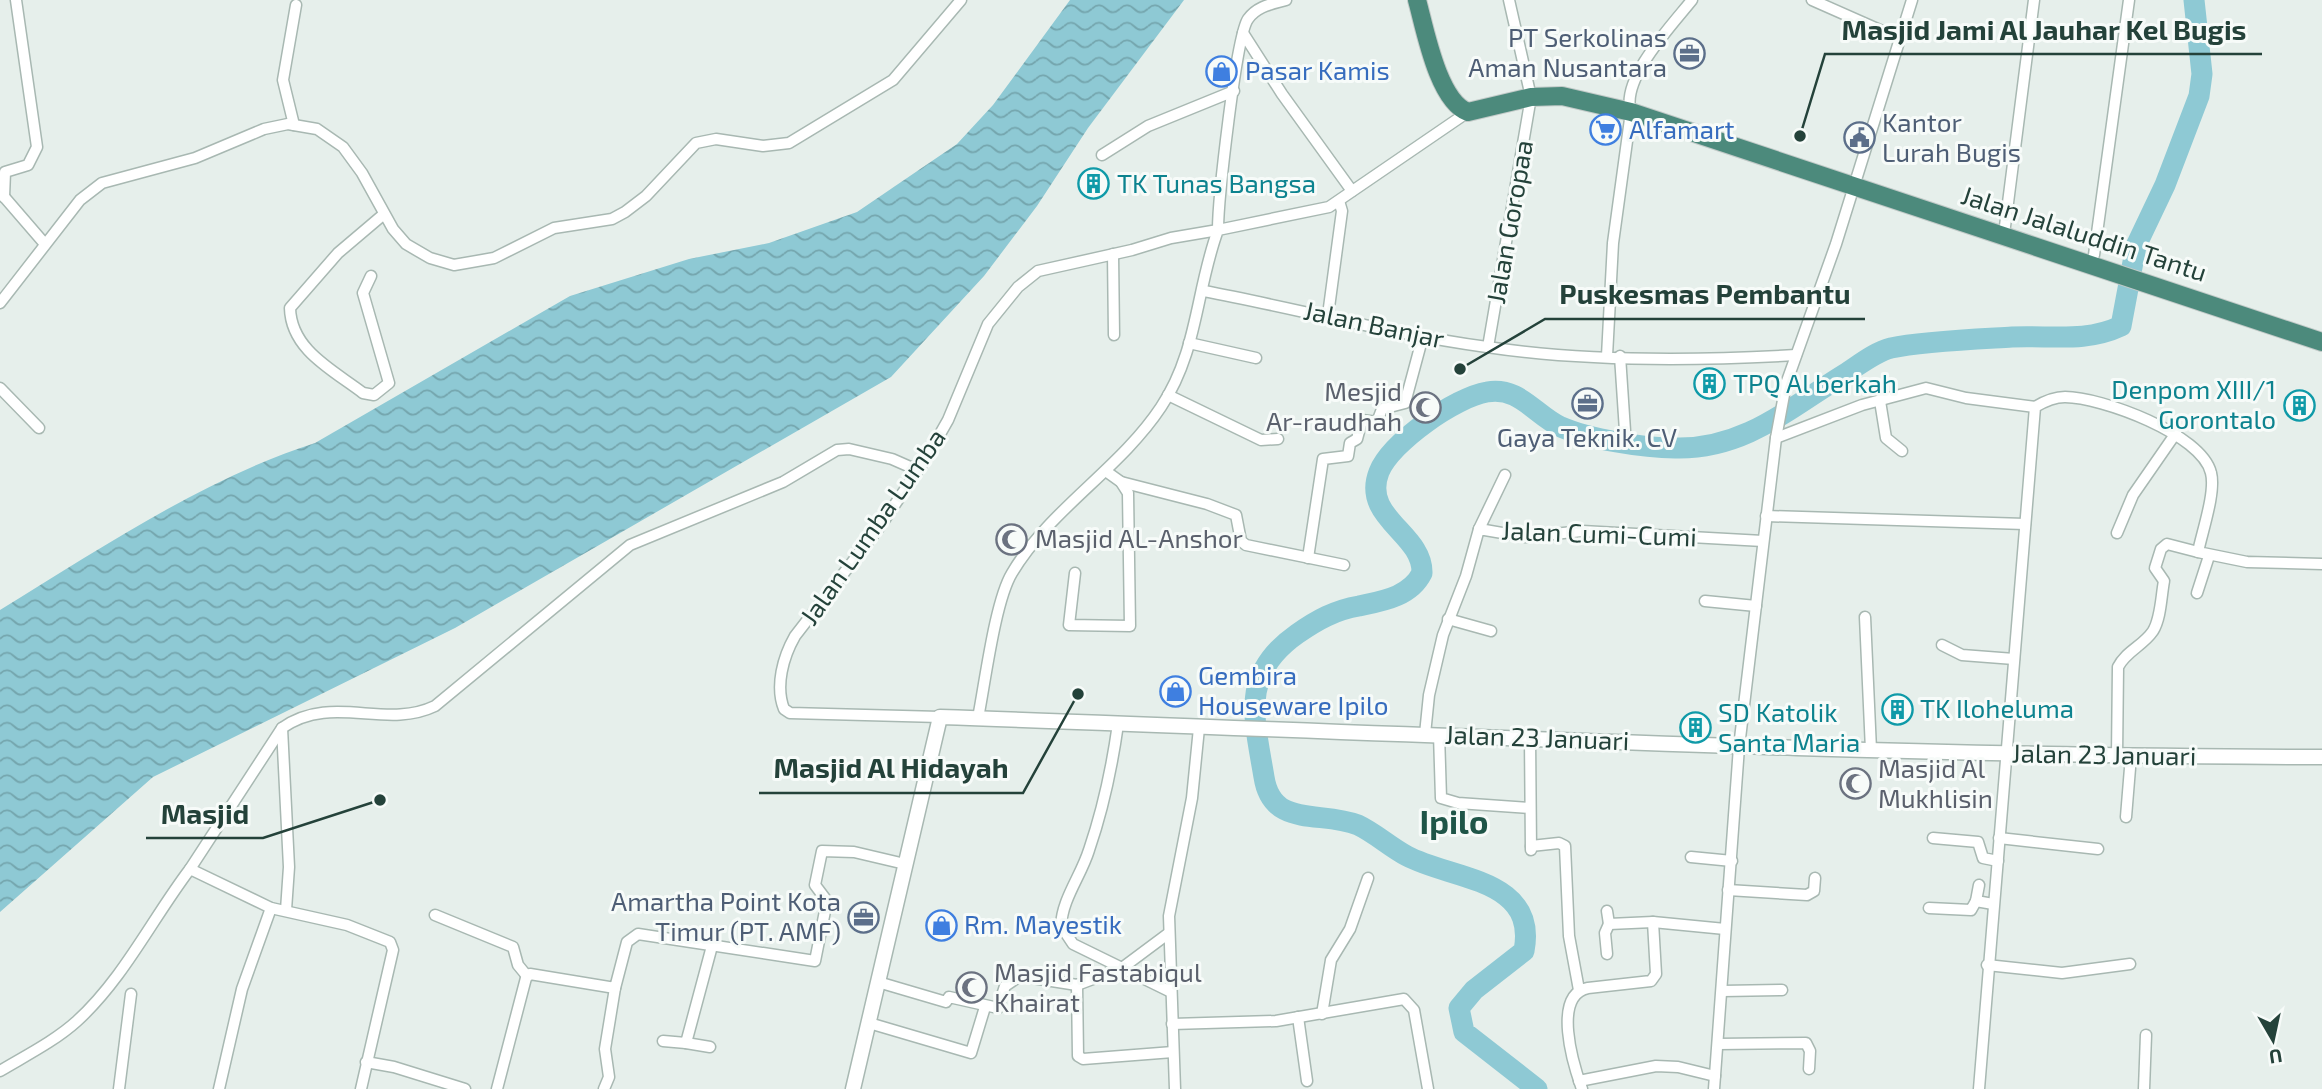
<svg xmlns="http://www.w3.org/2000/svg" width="2322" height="1089" font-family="'Exo 2',sans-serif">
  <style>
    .water { fill: url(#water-waves) }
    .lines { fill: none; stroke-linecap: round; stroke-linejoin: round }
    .river { stroke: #8ec9d4; stroke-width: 21 }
    .minor-casing { stroke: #a8b8b2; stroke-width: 13 }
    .tertiary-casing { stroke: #a8b8b2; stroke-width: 17 }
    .trunk-casing { stroke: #c2cac8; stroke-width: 20 }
    .minor { stroke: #fff; stroke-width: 10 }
    .tertiary { stroke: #fff; stroke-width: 14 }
    .trunk { stroke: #4c8a7c; stroke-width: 18 }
    .labels { text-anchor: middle; stroke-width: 6; stroke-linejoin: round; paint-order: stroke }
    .service-label { font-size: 26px; fill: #4e5e75; stroke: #f7fbf9; text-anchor: end }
    .shop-label { font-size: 26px; fill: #366cbe; stroke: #f7fbf9; text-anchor: start }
    .culture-label { font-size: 26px; fill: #0d838f; stroke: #f7fbf9; text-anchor: start }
    .street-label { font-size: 26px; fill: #24423a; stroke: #f7fbf9 }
    .worship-label { font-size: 26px; fill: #5b616d; stroke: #f7fbf9; text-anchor: start }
    .district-label { font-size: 33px; font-weight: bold; fill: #1f5548; stroke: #f7fbf9 }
    .leader { fill: none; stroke: #24423a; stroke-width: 2.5 }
    .callout-dot { fill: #24423a; stroke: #f7fbf9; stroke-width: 2.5 }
    .callout-label { font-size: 28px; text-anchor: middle; font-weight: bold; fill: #24423a; stroke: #f7fbf9; stroke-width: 6; stroke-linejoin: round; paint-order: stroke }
  </style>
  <defs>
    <pattern id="water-waves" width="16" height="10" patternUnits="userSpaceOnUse" patternTransform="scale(1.75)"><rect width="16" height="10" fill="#8ec9d4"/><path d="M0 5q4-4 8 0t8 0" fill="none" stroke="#74a5ad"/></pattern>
  </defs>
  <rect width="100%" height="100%" fill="#e6efeb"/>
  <path class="water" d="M1070,0h114l-96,128 -51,78 -53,70 -93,101 -436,251 -302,149 -153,135v-302c100,-61 203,-131 315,-167l255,-147 119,-37 80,-16 88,-31 100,-68 36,-39z"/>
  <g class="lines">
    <path class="river" d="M1537,1089l-73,-57 -5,-24 15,-18 50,-39c14,-73 -72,-71 -117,-95 -17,-9 -32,-23 -49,-31 -37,-15 -86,4 -94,-48 -10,-60 -24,-103 33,-143 20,-14 38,-24 62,-28 23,-5 51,-9 63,-33 1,-40 -61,-55 -43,-101 12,-30 77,-75 108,-80 32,-6 48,23 74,35 28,12 82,21 114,21 68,2 115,-40 170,-74 14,-9 30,-22 46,-26 32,-7 87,-9 121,-11 38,-2 73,6 109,-11l15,-80 29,-61 34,-89 3,-22 -8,-74"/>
    <defs>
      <g id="minor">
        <path d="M1812,0l86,38"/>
        <path d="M1243,33l39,61 70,97"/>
        <path d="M294,125l-11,-45 13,-75"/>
        <path d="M1102,155l46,-29 86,-35"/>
        <path d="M0,192l44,51"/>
        <path d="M4,197l1,-25 23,-7 9,-18 -21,-147"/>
        <path d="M2004,234l30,-234"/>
        <path d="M1113,254l1,81"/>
        <path d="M2094,255l35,-255"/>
        <path d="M371,276l-8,17 26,90 -15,12 -11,-2c-30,-23 -72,-43 -73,-85l48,-55 46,-39"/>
        <path d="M1204,291c94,18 188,43 283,56 101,15 207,14 309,8"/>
        <path d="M0,303l80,-103 22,-17 93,-25 69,-29 24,-5 29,5 26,18 19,26 31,56 13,15 24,14 24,7 40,-7 60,-30 58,-9 13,-7 21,-16 50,-53 20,-4 47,7 26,-3 104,-63 68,-80"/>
        <path d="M1328,315l14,-104 -3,-10"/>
        <path d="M1189,343l67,15"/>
        <path d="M1488,347l43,-250 -22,-97"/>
        <path d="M1607,356l6,-113 18,-131c-11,-33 42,-88 61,-112"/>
        <path d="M1620,356l5,75"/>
        <path d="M0,388l39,40"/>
        <path d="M1168,395l93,45 17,-1"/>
        <path d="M1880,401l6,37 16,13"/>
        <path d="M1776,438l86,-33 64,-17 40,10 69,9"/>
        <path d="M1121,482l86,22 29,11 5,26 5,4 98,20"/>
        <path d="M1766,516l259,8"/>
        <path d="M1479,529l26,-54"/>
        <path d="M2117,533l16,-38 43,-62"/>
        <path d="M1308,558l15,-99 25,-3 2,-13 7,-4 5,-19 15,2 5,-13 23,-6 18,-67"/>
        <path d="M1075,573l-6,52 61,1 -2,-133 -7,-11 -14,-10"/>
        <path d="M2197,593l12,-37"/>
        <path d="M1705,601l51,5"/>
        <path d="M1865,617l6,133"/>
        <path d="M1448,619l43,12"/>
        <path d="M1942,645l20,10 52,4"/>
        <path d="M940,717l-150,-4 -6,-4c-9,-23 -1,-52 11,-73l86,-111 46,-68 21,-37 40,-96 30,-37 20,-16 94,-21 39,-12 47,-8c0,-29 18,-194 30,-211 9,-13 24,-15 38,-19"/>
        <path d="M978,718c7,-35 17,-117 34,-145 38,-64 108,-104 149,-166 37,-55 35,-118 57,-177l111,-23 139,-95"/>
        <path d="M1118,724c-6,43 -15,85 -29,126 -8,26 -27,49 -28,76l12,18 98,48"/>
        <path d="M282,728l7,139 -3,43"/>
        <path d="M1425,734l4,-39 14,-60 23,-59 13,-47 47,8 56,-6 181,10"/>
        <path d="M1439,734l2,64 17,5 72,5"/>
        <path d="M1530,738l1,112"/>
        <path d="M2117,756l1,-89c8,-16 25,-21 35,-36 8,-13 8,-34 11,-50l-9,-13 6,-19 6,-5 31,8"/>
        <path d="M2126,817l5,-61"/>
        <path d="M1933,838l45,4 5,16 15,3"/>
        <path d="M1999,838l99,11"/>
        <path d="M1531,846l28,-3 6,3 4,90 10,54"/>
        <path d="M1691,857l41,4"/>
        <path d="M190,869l92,-141c50,-35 103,2 153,-22l195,-161 153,-63 54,-32 12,-1 43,10 25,11"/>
        <path d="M1728,890l79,5 7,-4 1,-13"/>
        <path d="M1976,901l3,-16"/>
        <path d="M1929,908l42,2 5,-9 17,3"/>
        <path d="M1607,911l2,13 44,-2 72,7"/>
        <path d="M435,915l78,32 5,18 9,11"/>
        <path d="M1607,954l-2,-21 4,-9"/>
        <path d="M1987,965l75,8 68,-9"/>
        <path d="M878,982l68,20 3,-5 49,11 7,-22 15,-10 57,9 45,-17 47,-35"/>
        <path d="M1077,985l1,71 5,3 90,-7"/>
        <path d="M1722,991l60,-1"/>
        <path d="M1322,1014l9,-54 19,-31 18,-51"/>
        <path d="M1298,1017l9,64"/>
        <path d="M869,1023l102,30 14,-46"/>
        <path d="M1172,1024l104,-3 128,-22 10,11 14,79"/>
        <path d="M663,1041l23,2 26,-97"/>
        <path d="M686,1043l24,4"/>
        <path d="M1718,1044l88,-1 4,8 -1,18"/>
        <path d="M366,1062l28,5 71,22"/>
        <path d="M0,1071c25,-15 55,-30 77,-50 47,-43 75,-102 113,-152l81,39 76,17 43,17 3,8 -32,139"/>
        <path d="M1579,1081l77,-15 22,1 37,9"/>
        <path d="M119,1089l12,-95"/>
        <path d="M219,1089l23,-100 29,-81"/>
        <path d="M497,1089l29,-111 4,-4 85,14 12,-46 11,-8 177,27 12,-60 -12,-16 7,-34 32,1 51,12"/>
        <path d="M604,1089l5,-12 -4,-28 10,-61"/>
        <path d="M1175,1089l-6,-173 23,-118 7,-70"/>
        <path d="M1582,1089c-9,-25 -30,-94 6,-101l63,-7 5,-7 -3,-52"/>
        <path d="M1714,1089l25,-342 37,-309 10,-54 50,-140 76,-244"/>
        <path d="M1979,1089l56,-682c10,-6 19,-10 30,-10 36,0 137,37 146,76 5,19 -9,59 -13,79l49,10 75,2"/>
        <path d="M2144,1089l2,-54"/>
      </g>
      <path id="tertiary" d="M853,1089l87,-372c460,16 921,39 1382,40"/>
      <path id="trunk" d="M1417,0c8,29 21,101 51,112l63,-15 31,-1 69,16 691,230"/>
    </defs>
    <use href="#minor" class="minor-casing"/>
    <use href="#tertiary" class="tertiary-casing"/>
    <use href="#trunk" class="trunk-casing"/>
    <use href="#minor" class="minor"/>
    <use href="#tertiary" class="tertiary"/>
    <use href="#trunk" class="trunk"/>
  </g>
  <defs>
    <symbol id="office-ring" viewBox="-11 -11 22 22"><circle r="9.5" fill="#f7fbf9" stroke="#5c6f8a" stroke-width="1.5"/><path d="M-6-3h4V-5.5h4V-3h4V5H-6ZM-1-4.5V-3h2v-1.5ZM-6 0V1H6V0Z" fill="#5c6f8a"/></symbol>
    <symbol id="shop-ring" viewBox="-11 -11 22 22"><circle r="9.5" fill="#f7fbf9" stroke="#3f7fe0" stroke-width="1.5"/><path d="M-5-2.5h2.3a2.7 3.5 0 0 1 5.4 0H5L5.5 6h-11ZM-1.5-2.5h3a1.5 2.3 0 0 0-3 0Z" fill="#3f7fe0"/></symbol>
    <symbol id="supermarket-ring" viewBox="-11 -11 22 22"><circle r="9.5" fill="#f7fbf9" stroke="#3f7fe0" stroke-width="1.5"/><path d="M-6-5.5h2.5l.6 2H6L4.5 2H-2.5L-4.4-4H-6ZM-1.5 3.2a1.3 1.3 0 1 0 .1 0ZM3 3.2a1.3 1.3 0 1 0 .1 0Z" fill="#3f7fe0"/></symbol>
    <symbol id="civic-ring" viewBox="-11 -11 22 22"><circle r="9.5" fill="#f7fbf9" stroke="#5c6f8a" stroke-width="1.5"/><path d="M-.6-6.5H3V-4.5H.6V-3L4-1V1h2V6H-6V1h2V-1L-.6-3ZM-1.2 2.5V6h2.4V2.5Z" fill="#5c6f8a"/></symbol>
    <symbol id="building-ring" viewBox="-11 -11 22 22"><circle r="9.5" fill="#f7fbf9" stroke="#0f9aa8" stroke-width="1.5"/><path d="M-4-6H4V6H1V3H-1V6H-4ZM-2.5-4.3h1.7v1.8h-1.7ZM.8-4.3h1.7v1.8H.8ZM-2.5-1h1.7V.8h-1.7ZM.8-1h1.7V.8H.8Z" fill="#0f9aa8"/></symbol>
    <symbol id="mosque-ring" viewBox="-11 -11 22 22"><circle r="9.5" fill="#f7fbf9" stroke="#6b7280" stroke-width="1.5"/><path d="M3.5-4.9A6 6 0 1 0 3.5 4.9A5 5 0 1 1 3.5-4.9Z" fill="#6b7280"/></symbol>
  </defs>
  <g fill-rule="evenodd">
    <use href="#office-ring" x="1672" y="36" width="35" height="35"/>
    <use href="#shop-ring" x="1204" y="54" width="35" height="35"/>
    <use href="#supermarket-ring" x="1588" y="112" width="35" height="35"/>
    <use href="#civic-ring" x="1842" y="120" width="35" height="35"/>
    <use href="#building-ring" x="1076" y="166" width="35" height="35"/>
    <use href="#building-ring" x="1692" y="366" width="35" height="35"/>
    <use href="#office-ring" x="1570" y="386" width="35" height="35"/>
    <use href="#building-ring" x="2282" y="388" width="35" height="35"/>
    <use href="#mosque-ring" x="1408" y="390" width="35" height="35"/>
    <use href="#mosque-ring" x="994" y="522" width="35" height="35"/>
    <use href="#shop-ring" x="1158" y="674" width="35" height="35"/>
    <use href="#building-ring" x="1880" y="692" width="35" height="35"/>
    <use href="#building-ring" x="1678" y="710" width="35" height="35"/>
    <use href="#mosque-ring" x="1838" y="766" width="35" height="35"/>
    <use href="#office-ring" x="846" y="900" width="35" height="35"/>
    <use href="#shop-ring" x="924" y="908" width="35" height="35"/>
    <use href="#mosque-ring" x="954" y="970" width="35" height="35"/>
  </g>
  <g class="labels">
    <g class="service-label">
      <text x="1667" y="47">PT Serkolinas<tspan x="1667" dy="30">Aman Nusantara</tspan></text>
      <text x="1882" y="132" text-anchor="start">Kantor<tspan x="1882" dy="30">Lurah Bugis</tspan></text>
      <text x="1587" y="447" text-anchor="middle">Gaya Teknik. CV</text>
      <text x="841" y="911">Amartha Point Kota<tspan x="841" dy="30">Timur (PT. AMF)</tspan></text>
    </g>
    <g class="shop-label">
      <text x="1245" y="80">Pasar Kamis</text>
      <text x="1629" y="139">Alfamart</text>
      <text x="1198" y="685">Gembira<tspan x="1198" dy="30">Houseware Ipilo</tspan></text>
      <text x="964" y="934">Rm. Mayestik</text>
    </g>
    <g class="culture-label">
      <text x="1117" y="193">TK Tunas Bangsa</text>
      <text x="1733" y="393">TPQ Al berkah</text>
      <text x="2276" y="399" text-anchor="end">Denpom XIII/1<tspan x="2276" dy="30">Gorontalo</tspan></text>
      <text x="1920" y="718">TK Iloheluma</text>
      <text x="1718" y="722">SD Katolik<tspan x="1718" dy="30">Santa Maria</tspan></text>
    </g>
    <g class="street-label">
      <text transform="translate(1510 222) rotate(-80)" y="9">Jalan Goropaa</text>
      <text transform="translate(2084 234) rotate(18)" y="9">Jalan Jalaluddin Tantu</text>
      <text transform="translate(1374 325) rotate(12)" y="9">Jalan Banjar</text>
      <text transform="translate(873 527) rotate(-55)" y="9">Jalan Lumba Lumba</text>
      <text transform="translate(1599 534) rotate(2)" y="9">Jalan Cumi-Cumi</text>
      <text transform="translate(1537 738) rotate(2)" y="9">Jalan 23 Januari</text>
      <text transform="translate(2104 755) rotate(1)" y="9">Jalan 23 Januari</text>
    </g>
    <g class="worship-label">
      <text x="1402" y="401" text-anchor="end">Mesjid<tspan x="1402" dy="30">Ar-raudhah</tspan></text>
      <text x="1035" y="548">Masjid AL-Anshor</text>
      <text x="1878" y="778">Masjid Al<tspan x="1878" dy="30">Mukhlisin</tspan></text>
      <text x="994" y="982">Masjid Fastabiqul<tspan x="994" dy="30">Khairat</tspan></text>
    </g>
    <g class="district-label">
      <text x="1454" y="834">Ipilo</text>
    </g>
  </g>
  <path class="leader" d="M1800 136L1825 54H2262M1460 369L1545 319H1865M1078 694L1023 793H759M380 800L263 838H146"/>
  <g class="callout-dot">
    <circle cx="1800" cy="136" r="7"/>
    <circle cx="1460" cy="369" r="7"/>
    <circle cx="1078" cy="694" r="7"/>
    <circle cx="380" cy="800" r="7"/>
  </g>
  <g class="callout-label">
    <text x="2044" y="40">Masjid Jami Al Jauhar Kel Bugis</text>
    <text x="1705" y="304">Puskesmas Pembantu</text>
    <text x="891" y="778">Masjid Al Hidayah</text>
    <text x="205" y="824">Masjid</text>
  </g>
  <g transform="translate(2273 1040) rotate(171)" stroke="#f7fbf9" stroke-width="5" paint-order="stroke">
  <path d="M0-5L12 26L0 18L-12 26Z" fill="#24423a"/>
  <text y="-10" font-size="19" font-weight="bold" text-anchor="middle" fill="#24423a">U</text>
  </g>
</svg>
